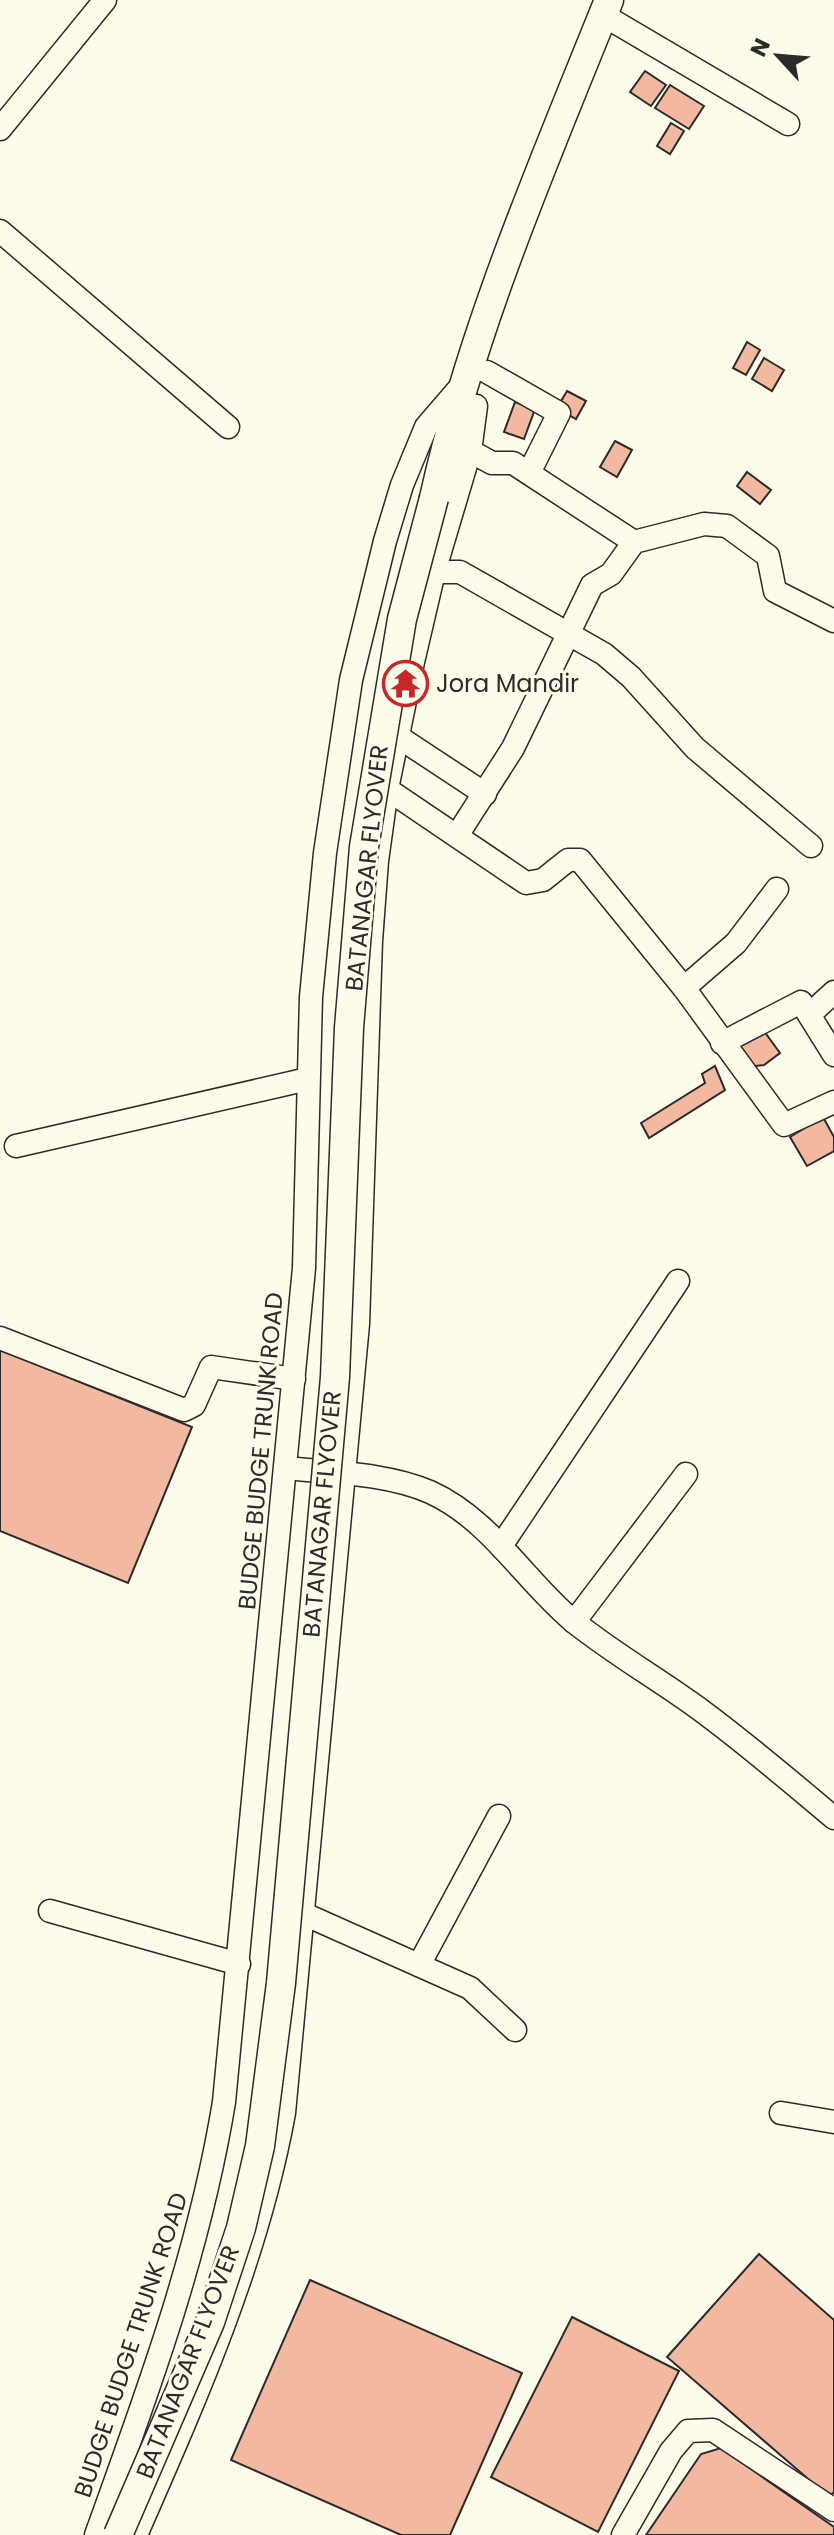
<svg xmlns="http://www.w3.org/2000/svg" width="834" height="2535" font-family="Poppins,sans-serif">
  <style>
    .building { fill: #f2b8a0; stroke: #2b2b2b; stroke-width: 2 }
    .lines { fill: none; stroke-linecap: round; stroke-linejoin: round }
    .minor-casing { stroke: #2b2b2b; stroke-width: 25 }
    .major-casing { stroke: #2b2b2b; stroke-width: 31 }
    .minor { stroke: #fdfbea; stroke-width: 22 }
    .major { stroke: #fdfbea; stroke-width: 28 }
    .major-bridge-casing { stroke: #2b2b2b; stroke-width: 31; stroke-linecap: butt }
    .major-bridge { stroke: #fdfbea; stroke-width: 28 }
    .labels { text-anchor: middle; stroke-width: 6; stroke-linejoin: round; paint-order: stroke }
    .poi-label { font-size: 24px; fill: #2b2b2b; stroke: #fdfbea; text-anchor: start }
    .street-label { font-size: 24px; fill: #2b2b2b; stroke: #fdfbea }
  </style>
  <rect width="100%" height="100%" fill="#fdfbea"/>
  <g class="building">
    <path d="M645,71l21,14 -15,21 -21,-14z"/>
    <path d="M670,85l34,21 -15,23 -34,-21z"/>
    <path d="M671,123l13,8 -14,23 -13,-8z"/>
    <path d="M747,342l13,8 -14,25 -13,-7z"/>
    <path d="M764,358l20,12 -12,21 -20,-12z"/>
    <path d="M567,391l19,10 -10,18 -19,-11z"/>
    <path d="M515,402l20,7 -11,30 -20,-7z"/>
    <path d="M615,441l17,9 -15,27 -17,-10z"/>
    <path d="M747,472l24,18 -11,14 -23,-18z"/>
    <path d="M761,1027l19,26 -16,12 -17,2 -17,-21z"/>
    <path d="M715,1066l10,24 -76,48 -8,-15 64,-40 -3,-9z"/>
    <path d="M823,1117l11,20v14l-27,15 -17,-29z"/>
    <path d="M0,1350l192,77 -64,156 -128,-52z"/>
    <path d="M759,2254l75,66v172l-5,5 -162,-140z"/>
    <path d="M310,2280l212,93 -72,162h-49l-170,-75z"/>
    <path d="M572,2317l107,54 -81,161 -107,-55z"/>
    <path d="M721,2448l113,79v8h-188l55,-81z"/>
  </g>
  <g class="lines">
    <defs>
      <g id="minor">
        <path d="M615,22l173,102"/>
        <path d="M0,129l105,-129"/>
        <path d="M0,231l228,196"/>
        <path d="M487,372l72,41 -30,60"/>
        <path d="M470,451l22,12h21l121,79"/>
        <path d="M434,572h26l144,82 27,23 64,71 116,98"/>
        <path d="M397,736l88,58"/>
        <path d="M387,789l139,94 17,-3 25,-20h12l104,128 100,137 50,-23"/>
        <path d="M458,834l55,-86 79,-163 19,-11 23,-32 70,-18 23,2 41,30 7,35 59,30"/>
        <path d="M684,988l52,-45 41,-54"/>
        <path d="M810,1014l24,-22"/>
        <path d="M722,1043l79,-41 33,53"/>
        <path d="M16,1146l292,-67"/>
        <path d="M0,1338l184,72 10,-5 17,-38 83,12"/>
        <path d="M286,1468c47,5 100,5 144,24 60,27 94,88 143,129 41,33 87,59 129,90 46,34 89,71 132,107"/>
        <path d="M501,1546l177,-265"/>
        <path d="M574,1622l112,-148"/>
        <path d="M50,1911l189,53"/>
        <path d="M304,1914l166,74 45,42"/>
        <path d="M419,1965l80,-149"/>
        <path d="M781,2113l53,9"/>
        <path d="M96,2535c52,-144 103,-281 128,-433l80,-834 7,-271 14,-144 26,-173 34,-139 17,-56 24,-58 37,-43"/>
        <path d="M136,2535c60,-137 121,-274 148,-422l74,-789 13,-383 6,-80 10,-72 26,-127 21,-90 36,-121 6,-45"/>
        <path d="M623,2535l48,-84 17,-20 25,-1 121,80"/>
      </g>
      <path id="major" d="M434,498c38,-171 110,-336 175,-498"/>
    </defs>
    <use href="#minor" class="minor-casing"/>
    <use href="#major" class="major-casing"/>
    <use href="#minor" class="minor"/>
    <use href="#major" class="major"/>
    <defs>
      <path id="major-bridge" d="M118,2535l92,-213 31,-94 19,-82 21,-163 54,-606 14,-349 15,-181 38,-228 32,-121"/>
    </defs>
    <use href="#major-bridge" class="major-bridge-casing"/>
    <use href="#major-bridge" class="major-bridge"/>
  </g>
  <defs>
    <symbol id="temple-ring" viewBox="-11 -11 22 22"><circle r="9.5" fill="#fdfbea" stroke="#c62828" stroke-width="1.5"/><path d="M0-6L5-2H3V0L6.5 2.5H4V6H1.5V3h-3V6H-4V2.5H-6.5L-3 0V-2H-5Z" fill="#c62828"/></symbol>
  </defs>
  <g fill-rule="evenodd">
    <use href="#temple-ring" x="380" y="658" width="51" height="51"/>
  </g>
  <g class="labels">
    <g class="poi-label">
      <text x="436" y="692">Jora Mandir</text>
    </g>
    <g class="street-label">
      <text transform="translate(367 868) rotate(-84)" y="8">BATANAGAR FLYOVER</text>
      <text transform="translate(261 1451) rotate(-85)" y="8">BUDGE BUDGE TRUNK ROAD</text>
      <text transform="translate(322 1514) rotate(-85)" y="8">BATANAGAR FLYOVER</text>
      <text transform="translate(131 2345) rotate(-72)" y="8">BUDGE BUDGE TRUNK ROAD</text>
      <text transform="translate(188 2362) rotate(-69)" y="8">BATANAGAR FLYOVER</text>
    </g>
  </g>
  <g transform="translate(778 56) rotate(296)" stroke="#fdfbea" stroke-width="6" paint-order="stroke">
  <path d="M0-6L14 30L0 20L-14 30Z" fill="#2b2b2b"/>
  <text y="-12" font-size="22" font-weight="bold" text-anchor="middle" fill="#2b2b2b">N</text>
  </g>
</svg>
